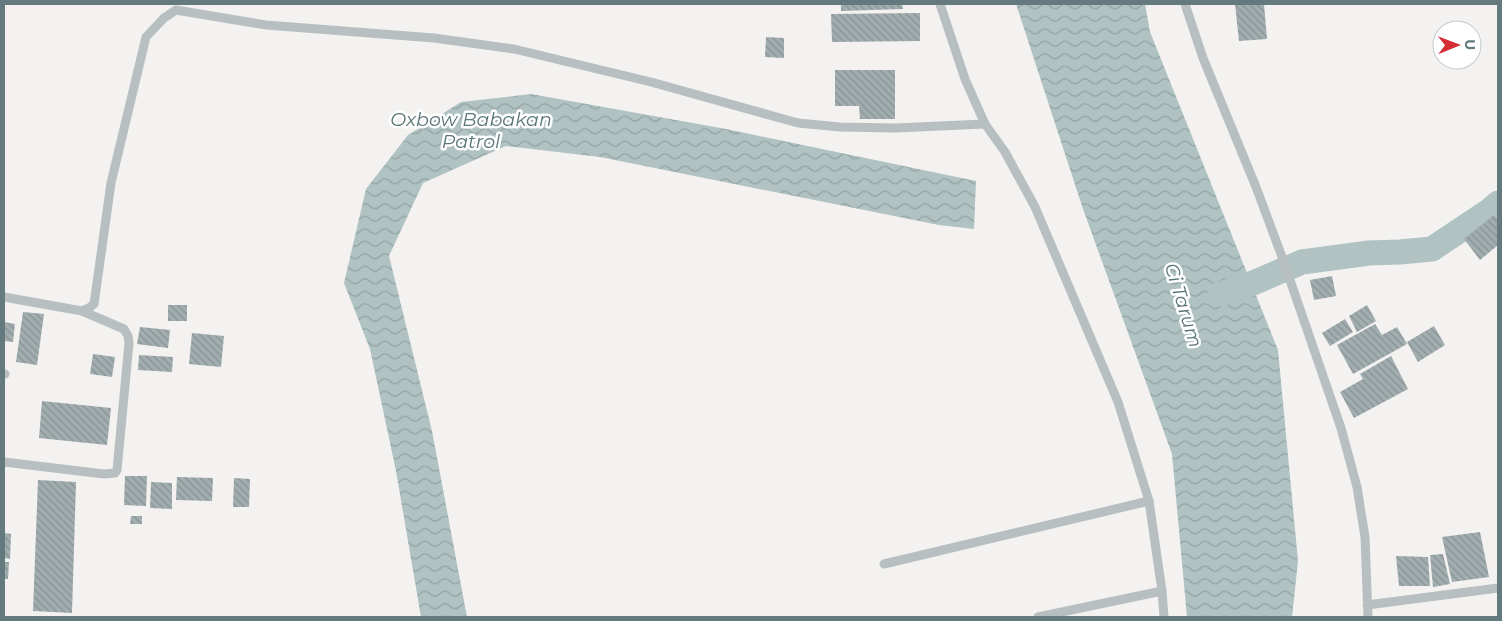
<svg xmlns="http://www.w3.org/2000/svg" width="1502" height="621" font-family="Montserrat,sans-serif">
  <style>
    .water { fill: url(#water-waves) }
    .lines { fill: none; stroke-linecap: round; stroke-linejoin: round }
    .canal { stroke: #b0c2c2; stroke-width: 25 }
    .building { fill: url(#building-back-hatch) }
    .minor { stroke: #b8bfc0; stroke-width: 9 }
    .labels { text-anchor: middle; stroke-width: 5; stroke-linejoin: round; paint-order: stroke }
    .water-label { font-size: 19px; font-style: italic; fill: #5b7676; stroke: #fff }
  </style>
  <defs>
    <pattern id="water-waves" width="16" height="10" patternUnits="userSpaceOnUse" patternTransform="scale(1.25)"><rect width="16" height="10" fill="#b0c2c2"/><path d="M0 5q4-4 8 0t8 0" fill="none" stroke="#93a3a3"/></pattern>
    <pattern id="building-back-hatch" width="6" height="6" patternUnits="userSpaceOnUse" patternTransform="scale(1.25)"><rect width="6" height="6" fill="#a2adaf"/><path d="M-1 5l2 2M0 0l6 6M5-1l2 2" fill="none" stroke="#889294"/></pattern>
  </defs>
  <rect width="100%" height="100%" fill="#f3f2f0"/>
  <g class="water">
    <path d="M1016,4h129l5,28 128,318 20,211 -6,56h-105l-15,-163 -89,-245z"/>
    <path d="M531,94l195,35 250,52 -2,48 -35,-4 -339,-68 -94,-11 -83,37 -34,73 43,175 35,186h-46l-25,-146 -26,-122 -26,-66 22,-94 42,-54 53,-33z"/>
  </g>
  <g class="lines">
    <path class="canal" d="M1220,294l26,-8 56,-24 67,-9 31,-1 32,-3 57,-38 9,-8"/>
  </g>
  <g class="building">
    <path d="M841,4h61l1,5 -62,2z"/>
    <path d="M1235,4h29l3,35 -28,2z"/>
    <path d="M920,13v28l-88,1 -1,-28z"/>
    <path d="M766,37l18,1v20l-19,-1z"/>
    <path d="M835,70h60v49h-35l-1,-13h-24z"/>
    <path d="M1494,215l4,5v25l-18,15 -16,-21z"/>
    <path d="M1332,276l4,20 -22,4 -4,-20z"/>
    <rect x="168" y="305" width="19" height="16"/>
    <path d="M1367,305l9,16 -19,11 -8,-16z"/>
    <path d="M23,312l21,2 -7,51 -21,-3z"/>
    <path d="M1345,319l8,13 -23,14 -8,-13z"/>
    <path d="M4,322l11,2 -2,18 -9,-1z"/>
    <path d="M1375,324l7,11 15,-8 10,17 -54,30 -16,-29z"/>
    <path d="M1434,326l11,19 -27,17 -11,-20z"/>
    <path d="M140,327l30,3 -2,18 -31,-4z"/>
    <path d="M192,333l32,3 -3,31 -32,-3z"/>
    <path d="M93,354l22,3 -3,20 -22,-3z"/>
    <path d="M139,355l34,2 -1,15 -34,-2z"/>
    <path d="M1391,356l17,33 -54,29 -14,-26 23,-13 -3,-5z"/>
    <path d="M42,401l69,7 -4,37 -68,-7z"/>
    <path d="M125,476h22l-1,30 -22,-1z"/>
    <path d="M177,477l36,1 -1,23 -36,-1z"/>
    <path d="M234,478l16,1 -1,28h-16z"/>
    <path d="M38,480l38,2 -4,131 -39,-2z"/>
    <path d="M151,482l21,1v26l-22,-1z"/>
    <path d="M131,516h11v8h-12z"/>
    <path d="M1480,532l9,45 -37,5 -10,-45z"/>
    <path d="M4,533l7,1 -1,25 -6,-1z"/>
    <path d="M1443,554l7,30 -17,3 -3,-32z"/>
    <path d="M1396,556l32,1 2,29h-31z"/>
    <path d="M4,562h5l-1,17h-4z"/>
  </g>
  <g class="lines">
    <g class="minor">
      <path d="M940,4l25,75 20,45 20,28 30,55 83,195 31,99 13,90 2,26"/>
      <path d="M1185,4l18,54 53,129 25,67 60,174 16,59 8,50 3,80"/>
      <path d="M4,297l78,14 7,-3 5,-4 17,-121 35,-146 18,-19 12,-8 90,15 168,13 80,11 137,33 147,41 42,4 55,1 90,-4"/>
      <path d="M4,374h1"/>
      <path d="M4,462l100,12 11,-1 2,-3 12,-127 -1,-7 -4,-7 -42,-18"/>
      <path d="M884,564l265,-63"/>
      <path d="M1367,605l131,-17"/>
      <path d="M1038,617l124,-26"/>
    </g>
  </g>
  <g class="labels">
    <g class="water-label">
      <text x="471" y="126">Oxbow Babakan<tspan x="471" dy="22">Patrol</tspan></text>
      <text transform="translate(1184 305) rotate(73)" y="7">Ci Tarum</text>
    </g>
  </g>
  <rect width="1502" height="621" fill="none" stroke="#647a7f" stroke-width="10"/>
  <g transform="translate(1457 45) rotate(89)"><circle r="24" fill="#ffffff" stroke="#c1cacc"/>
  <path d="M0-4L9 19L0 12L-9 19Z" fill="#d62d35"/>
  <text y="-8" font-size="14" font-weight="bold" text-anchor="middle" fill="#647a7f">U</text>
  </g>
</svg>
